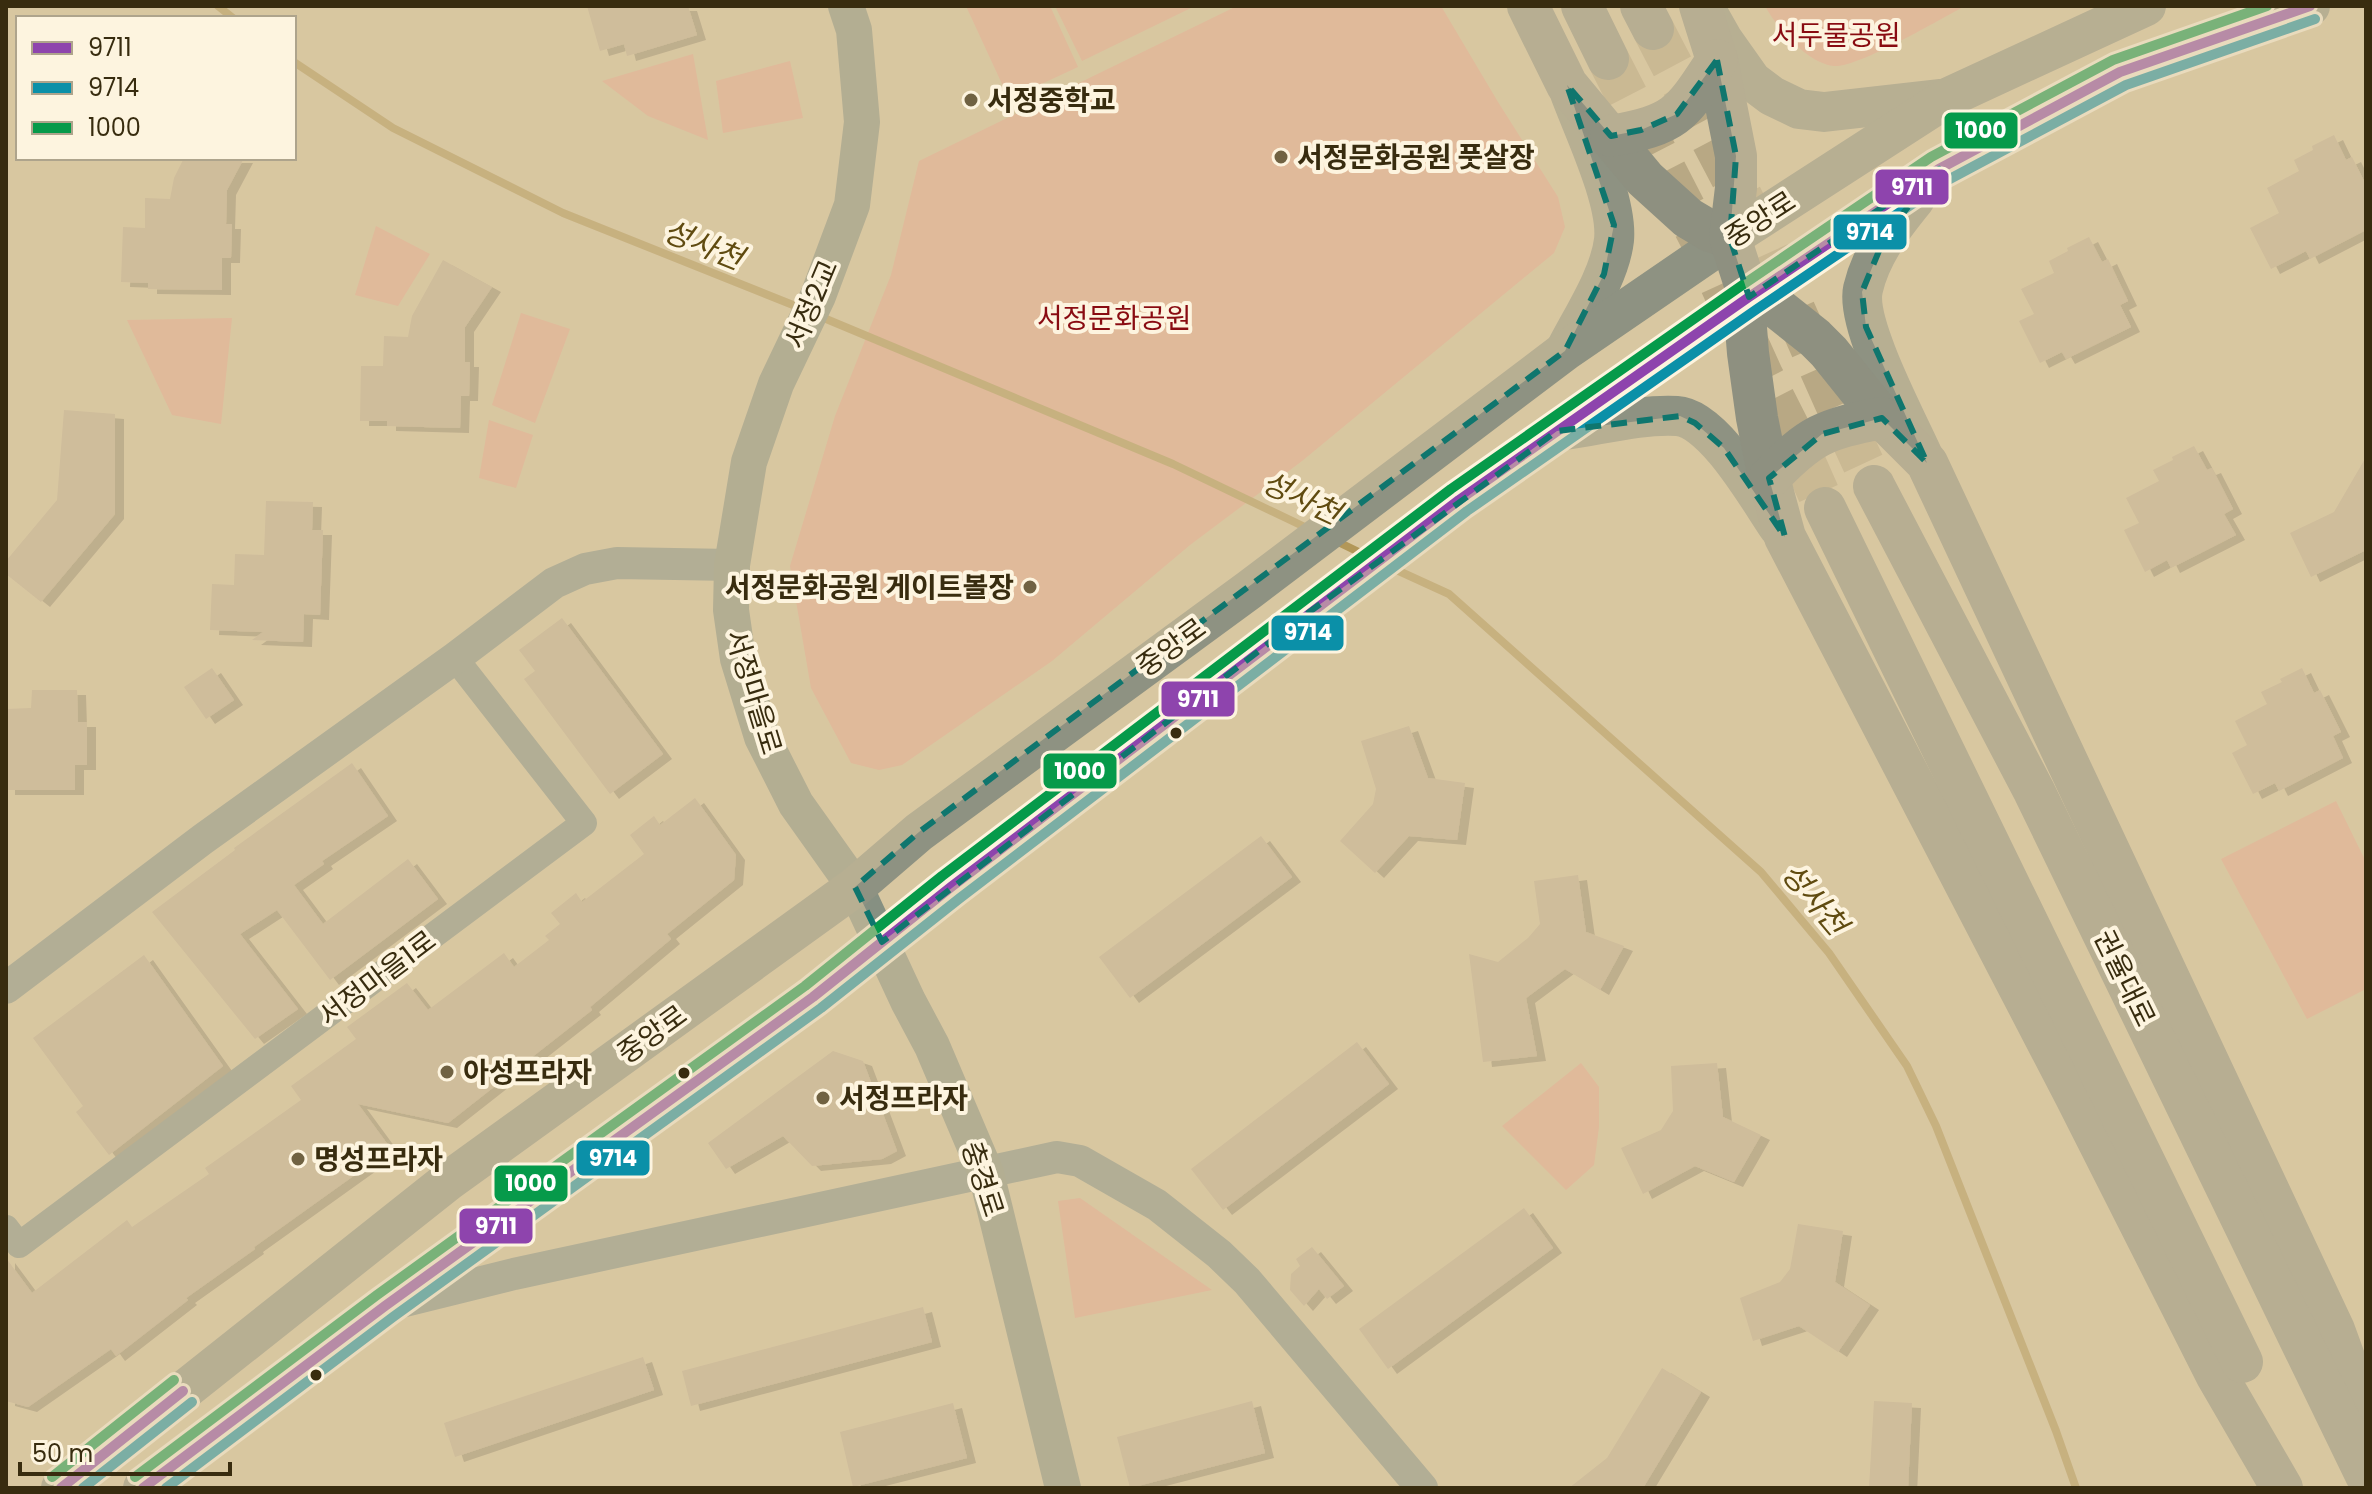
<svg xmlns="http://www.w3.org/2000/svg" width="2372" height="1494" font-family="Poppins,'Noto Sans KR',sans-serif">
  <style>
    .green { fill: #e9aa93 }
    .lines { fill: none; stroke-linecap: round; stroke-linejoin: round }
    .stream { stroke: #b29758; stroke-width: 8 }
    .building { fill: #c3b195; filter: url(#shadow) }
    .trunk-tunnel { stroke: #b8a884; stroke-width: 42; stroke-dasharray: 42 21; stroke-linecap: butt }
    .minor { stroke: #839188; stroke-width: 26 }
    .tertiary { stroke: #839188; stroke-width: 32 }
    .secondary { stroke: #869082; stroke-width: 36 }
    .primary { stroke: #8e9282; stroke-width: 40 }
    .trunk { stroke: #8e9080; stroke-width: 42 }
    .bus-1-casing { stroke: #fdf4df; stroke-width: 16 }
    .bus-2-casing { stroke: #fdf4df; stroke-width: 16 }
    .bus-3-casing { stroke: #fdf4df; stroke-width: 16 }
    .bus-1 { stroke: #8e44ad; stroke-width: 10 }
    .bus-2 { stroke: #0b90a8; stroke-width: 10 }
    .bus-3 { stroke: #069a4a; stroke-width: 10 }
    .marked { fill: none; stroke: #0f766e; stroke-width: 6; stroke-dasharray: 16 10; stroke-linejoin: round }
    .poi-dot { fill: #706242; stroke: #fdf4df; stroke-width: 3 }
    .bus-dot { fill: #382c0f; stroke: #fdf4df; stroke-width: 3 }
    .labels { text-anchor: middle; stroke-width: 8; stroke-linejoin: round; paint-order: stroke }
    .park-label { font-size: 28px; fill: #890b11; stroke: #fdf4df }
    .poi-label { font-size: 28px; font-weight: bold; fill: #382c0f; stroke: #fdf4df; text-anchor: start }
    .street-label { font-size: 28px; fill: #382c0f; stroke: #fdf4df }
    .water-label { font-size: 30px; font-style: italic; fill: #604b10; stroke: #fdf4df }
    .line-badge { stroke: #fdf4df; stroke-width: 3 }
    .badge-label { font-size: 22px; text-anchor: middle; font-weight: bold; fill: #fff }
  </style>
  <defs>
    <filter id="shadow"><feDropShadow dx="9" dy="5" stdDeviation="0" flood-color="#0004"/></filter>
  </defs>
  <rect width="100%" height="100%" fill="#d8c7a1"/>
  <g class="green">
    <path d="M966,6h84l28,61 -69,32z"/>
    <path d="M1055,6h140l-113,55z"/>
    <path d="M1237,6h204l57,96 60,95 7,30 -11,26 -252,208 -112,84 -138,116 -150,104 -23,5 -28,-7 -40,-75 -21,-122 45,-150 56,-141 28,-114z"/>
    <path d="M1765,6h200c-25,13 -107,62 -131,60 -27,-3 -57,-38 -69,-60z"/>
    <path d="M693,54l15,86 -60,-24 -46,-35z"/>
    <path d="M790,61l13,57 -80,15 -7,-52z"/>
    <path d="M376,226l54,28 -32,52 -43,-11z"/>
    <path d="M521,313l49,16 -35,94 -43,-18z"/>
    <path d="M232,318l-11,106 -49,-9 -45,-95z"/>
    <path d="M489,420l44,15 -17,53 -37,-10z"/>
    <path d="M2336,801l30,61v127l-59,30 -86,-160z"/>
    <path d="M1581,1063l18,24v40l-5,38 -28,25 -64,-64z"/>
    <path d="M1080,1198l132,92 -137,28 -17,-117z"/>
  </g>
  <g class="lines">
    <g class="stream">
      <path d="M218,6l15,12"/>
      <path d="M294,62l99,66 170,85 240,96"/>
      <path d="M819,316l354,148 136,65"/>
      <path d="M1336,541l31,15"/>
      <path d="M1390,567l59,27 312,278 68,81 78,113 29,60 120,305 20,57"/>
    </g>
  </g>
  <g class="building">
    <path d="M587,6h101l9,29 -70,21 -3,-12 -24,7z"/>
    <path d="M2334,135l12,25 6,-3 14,28v45l-56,29 -4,-8 -35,18 -21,-41 29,-15 -12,-25 32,-17 -5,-11 19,-10 -1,-4z"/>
    <path d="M184,158h60l-17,32 -1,34h6l-1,34h-9v32l-74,-1v-6l-27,-1 2,-55 22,1v-30l25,1 4,-21z"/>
    <path d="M2089,237l13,25 6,-3 20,42 -8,4 11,22 -65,32 -4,-7 -22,11 -21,-42 15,-7 -13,-25 33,-16 -5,-12 19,-10 -1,-3z"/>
    <path d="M443,260l49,27 -27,40v35h5l-1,34h-8l-1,32 -73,-2v-5h-27l1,-55h22l1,-30 24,1 4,-21z"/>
    <path d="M64,410l51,4v100l-74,88 -35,-28v-13l51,-61z"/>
    <path d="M2194,446l13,24 5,-2 21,41 -9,5 12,21 -65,33 -4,-8 -22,12 -21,-42 15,-7 -13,-25 33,-17 -6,-11 20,-10 -1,-3z"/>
    <path d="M2366,457v93l-55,27 -21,-44 44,-21z"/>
    <path d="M266,501l47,1 -1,28h11l-3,85 -16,-1 -1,28 -51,-2 11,-8 -53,-2 2,-46 22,1 1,-31 29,1z"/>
    <path d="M562,618l101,136 -53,40 -86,-115 11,-8 -16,-21z"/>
    <path d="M212,668l22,32 -28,19 -22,-32z"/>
    <path d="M2302,668l12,25 6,-3 21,42 -8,4 10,22 -64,33 -4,-8 -22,11 -21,-41 15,-8 -12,-24 32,-17 -6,-12 21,-10 -2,-3z"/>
    <path d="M32,690h45l1,32h9v43h-12v25h-69v-81l25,-1z"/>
    <path d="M1409,726l19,52 37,5 -8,57 -48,-4 -34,37 -35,-32 33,-37 3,-15 -15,-48z"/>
    <path d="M352,763l36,53 -66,45 2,3 -30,21 29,39 85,-65 30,40 -108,81 -53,-70 -37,24 58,75 -43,30 -103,-127 83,-62 -1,-2z"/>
    <path d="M695,798l41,57 -2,25 -67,54 4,5 -81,68 2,3 -144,113 -90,-19 33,45 -137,98 1,2 -69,49 2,2 -72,56 -5,-7 -83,58 -22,-6v-143l26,35 95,-73 5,7 77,-53 -4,-6 96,-68 -10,-14 65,-47 -9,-12 60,-44 21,27 76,-57 10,14 35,-27 -4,-4 15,-12 -9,-11 25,-20 6,9 62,-48 -14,-19 24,-19 6,9z"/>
    <path d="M1261,836l31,41 -162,121 -31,-41z"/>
    <path d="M1578,875l8,57 38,14 -24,44 -35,-21 -39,29 11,58 -54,6 -14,-108 29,8 30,-24 12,-14 -6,-43z"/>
    <path d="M144,955l79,111 -114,89 -33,-43 7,-6 -50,-68z"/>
    <path d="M1357,1042l32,42 -166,126 -32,-41z"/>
    <path d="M833,1051l30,10 34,90 -15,8 -70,7 -29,-30 -57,33 -18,-26z"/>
    <path d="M1717,1063l6,54 38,18 -27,47 -39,-16 -52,28 -22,-46 40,-18 12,-19 -2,-45z"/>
    <path d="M1524,1208l29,40 -165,121 -29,-40z"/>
    <path d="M1798,1224l45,7 -8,51 35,23 -32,47 -39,-26 -46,15 -13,-43 40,-16 10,-13z"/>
    <path d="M1312,1247l32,39 -17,13 -8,-10 -15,17 -14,-16 1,-16 9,-8 -4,-7z"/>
    <path d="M923,1307l9,35 -241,64 -9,-35z"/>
    <path d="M643,1357l11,33 -199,67 -11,-34z"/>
    <path d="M1662,1368l39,24 -58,96h-74l38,-30z"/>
    <path d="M1252,1401l13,52 -135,35 -13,-51z"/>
    <path d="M1874,1401l38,2 -4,85h-39z"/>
    <path d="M953,1403l14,55 -114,29 -13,-55z"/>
  </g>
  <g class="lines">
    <g class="trunk-tunnel">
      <path d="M1653,29c27,53 56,104 83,157 50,98 90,201 138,300"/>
      <path d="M1608,59l92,179 62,137 32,63 31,70"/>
    </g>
    <path class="minor" d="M6,1228l13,17 565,-422 -129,-165"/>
    <g class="tertiary">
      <path d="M6,988l197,-149 252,-181 99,-75 31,-14 32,-6 115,2"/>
      <path d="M397,1303l117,-29 543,-117 23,4 77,44 62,49 28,27 175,207"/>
    </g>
    <path class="secondary" d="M846,6l8,24 8,92 -10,83 -34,91 -42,88 -27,78 -17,103 -1,45 7,49 24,78 34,67 59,83 53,114 24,45 54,127 77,315"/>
    <g class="primary">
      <path d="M1710,17l13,23 29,41 20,15 27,13 25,3 115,-13"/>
      <path d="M1915,199c-22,27 -44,55 -52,90 -8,35 44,131 60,167"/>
      <path d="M1567,347c16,-31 43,-72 47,-107 4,-39 -30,-109 -44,-147"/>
      <path d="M1565,430c36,-5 75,-16 112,-14 37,2 82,83 102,112"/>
      <path d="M61,1488l387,-307 407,-294 64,-55 330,-242 316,-239 165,-113 217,-140 199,-92"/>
      <path d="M143,1488l242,-182 428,-309 138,-110 353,-271 155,-116 290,-203 190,-128 181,-97 190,-66"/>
    </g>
    <g class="trunk">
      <path d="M1528,6l39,79 78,94 43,39 22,13 20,7"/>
      <path d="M1582,6l26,53"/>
      <path d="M1641,6l12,23"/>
      <path d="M1700,6l17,54 19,96v32l-6,50 19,59 -3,31 2,25 9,65 12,60 16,59 290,558 142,281 65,112"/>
      <path d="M1611,136c66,-12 70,-21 106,-76"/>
      <path d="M1749,297l27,10 39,31 14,14 53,66 45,45 407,867 32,88"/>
      <path d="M1769,478c41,-43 55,-49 113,-60"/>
      <path d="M1874,486l160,305 332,684"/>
      <path d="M1825,508l417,854"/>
    </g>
    <defs>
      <g id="bus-1">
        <path d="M61,1488l122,-97"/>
        <path d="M143,1488l242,-182 428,-309 138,-110 508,-387 290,-203 190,-128 181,-97 190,-66"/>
      </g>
      <g id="bus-2">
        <path d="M83,1488l109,-86"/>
        <path d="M166,1488l227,-171 428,-309 139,-110 507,-387 290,-202 189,-128 180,-96 189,-66"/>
      </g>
      <g id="bus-3">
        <path d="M52,1477l122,-97"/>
        <path d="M135,1477l242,-182 428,-309 137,-110 509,-387 290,-203 190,-129 182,-97 154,-54"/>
      </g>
    </defs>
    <use href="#bus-1" class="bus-1-casing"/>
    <use href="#bus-2" class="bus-2-casing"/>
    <use href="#bus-3" class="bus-3-casing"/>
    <use href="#bus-1" class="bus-1"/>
    <use href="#bus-2" class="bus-2"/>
    <use href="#bus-3" class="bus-3"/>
  </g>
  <path d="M0 0H2372V1494H0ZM1717,60l19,96 -6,82 19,59 190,-128 -53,65 -24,58 4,35 61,136 -45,-45 -60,16 -53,44 16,59 -61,-89 -29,-25 -15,-7 -123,15 -253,185 -422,326 -27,-55 64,-55 646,-481 39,-77 10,-49 -47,-140 44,51 30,-6 36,-16z" fill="#d8c7a1" fill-opacity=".55" fill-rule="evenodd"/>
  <path class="marked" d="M1717,60l19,96 -6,82 19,59 190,-128 -53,65 -24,58 4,35 61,136 -45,-45 -60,16 -53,44 16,59 -61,-89 -29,-25 -15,-7 -123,15 -253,185 -422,326 -27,-55 64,-55 646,-481 39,-77 10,-49 -47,-140 44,51 30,-6 36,-16z"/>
  <g class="poi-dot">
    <circle cx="971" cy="100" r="8"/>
    <circle cx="1281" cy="157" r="8"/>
    <circle cx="1030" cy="587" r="8"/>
    <circle cx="447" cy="1072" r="8"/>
    <circle cx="823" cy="1098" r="8"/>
    <circle cx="298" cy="1159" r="8"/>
  </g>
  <g class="bus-dot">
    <circle cx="1176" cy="733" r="7"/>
    <circle cx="684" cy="1073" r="7"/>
    <circle cx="316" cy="1375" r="7"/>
  </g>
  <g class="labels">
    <g class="park-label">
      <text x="1836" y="45">서두물공원</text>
      <text x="1114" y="328">서정문화공원</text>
    </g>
    <g class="poi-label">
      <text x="987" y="110">서정중학교</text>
      <text x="1297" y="167">서정문화공원 풋살장</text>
      <text x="1014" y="597" text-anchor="end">서정문화공원 게이트볼장</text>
      <text x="463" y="1082">아성프라자</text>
      <text x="839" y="1108">서정프라자</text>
      <text x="314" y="1169">명성프라자</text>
    </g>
    <g class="street-label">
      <text transform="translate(1760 219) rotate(-33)" y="10">중앙로</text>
      <text transform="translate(811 304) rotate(-67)" y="10">서정2교</text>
      <text transform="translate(1171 647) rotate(-36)" y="10">중앙로</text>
      <text transform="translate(754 692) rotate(73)" y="10">서정마을로</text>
      <text transform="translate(377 978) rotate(-37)" y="10">서정마을1로</text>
      <text transform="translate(2125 978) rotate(64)" y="10">권율대로</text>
      <text transform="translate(652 1034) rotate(-36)" y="10">중앙로</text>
      <text transform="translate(983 1179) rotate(72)" y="10">충경로</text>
    </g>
    <g class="water-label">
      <text transform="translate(703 245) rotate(22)" y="10">성사천</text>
      <text transform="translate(1301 498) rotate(25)" y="10">성사천</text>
      <text transform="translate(1814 899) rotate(50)" y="10">성사천</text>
    </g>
  </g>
  <g class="line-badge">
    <rect x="1943" y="111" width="76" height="39" rx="8" fill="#069a4a"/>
    <rect x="1874" y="168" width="76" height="38" rx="8" fill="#8e44ad"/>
    <rect x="1832" y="213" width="76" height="38" rx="8" fill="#0b90a8"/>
    <rect x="1270" y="614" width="75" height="38" rx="8" fill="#0b90a8"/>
    <rect x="1160" y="680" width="76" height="38" rx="8" fill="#8e44ad"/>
    <rect x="1042" y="752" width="76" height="38" rx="8" fill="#069a4a"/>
    <rect x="575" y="1139" width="76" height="38" rx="8" fill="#0b90a8"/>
    <rect x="493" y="1164" width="76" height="39" rx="8" fill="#069a4a"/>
    <rect x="458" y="1207" width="76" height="38" rx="8" fill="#8e44ad"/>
  </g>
  <g class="badge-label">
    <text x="1981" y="138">1000</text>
    <text x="1912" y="195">9711</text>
    <text x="1870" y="240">9714</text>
    <text x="1308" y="640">9714</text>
    <text x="1198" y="707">9711</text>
    <text x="1080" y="779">1000</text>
    <text x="613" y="1166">9714</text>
    <text x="531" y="1191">1000</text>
    <text x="496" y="1234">9711</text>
  </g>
  <rect width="2372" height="1494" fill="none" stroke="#382c0f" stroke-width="16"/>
  <rect x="16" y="16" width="280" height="144" fill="#fdf4df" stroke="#aea48c" stroke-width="2"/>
  <rect x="32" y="42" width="40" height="12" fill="#8e44ad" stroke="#aea48c" stroke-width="2"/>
  <text x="88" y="56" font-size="24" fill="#382c0f">9711</text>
  <rect x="32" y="82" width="40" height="12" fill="#0b90a8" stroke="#aea48c" stroke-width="2"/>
  <text x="88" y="96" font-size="24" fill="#382c0f">9714</text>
  <rect x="32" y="122" width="40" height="12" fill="#069a4a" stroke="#aea48c" stroke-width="2"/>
  <text x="88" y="136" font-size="24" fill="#382c0f">1000</text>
  <path d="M20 1462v12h210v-12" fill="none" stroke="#382c0f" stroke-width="4"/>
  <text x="32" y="1462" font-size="24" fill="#382c0f" stroke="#fdf4df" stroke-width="6" paint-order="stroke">50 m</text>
</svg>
